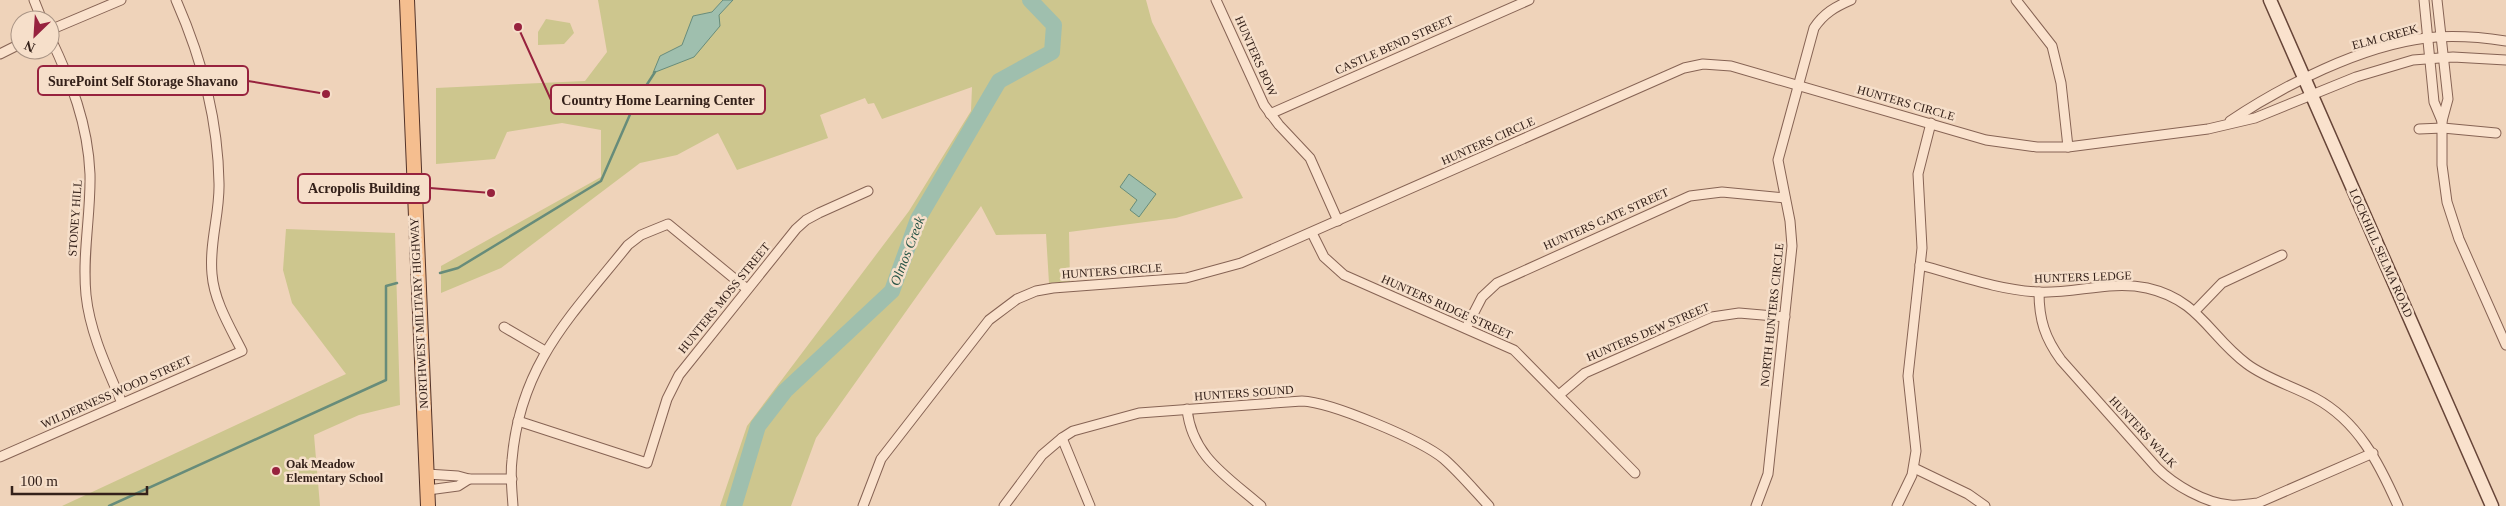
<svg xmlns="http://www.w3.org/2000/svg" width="2506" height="506" font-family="Georgia,serif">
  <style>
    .green { fill: #cdc68e }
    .water { fill: #9fbfae; stroke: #678c7a }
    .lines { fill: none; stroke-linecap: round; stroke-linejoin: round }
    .stream { stroke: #678c7a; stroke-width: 2.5 }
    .river { stroke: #9fbfae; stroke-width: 16 }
    .street-casing { stroke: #866354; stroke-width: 11 }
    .secondary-casing { stroke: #674538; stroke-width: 15 }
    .primary-casing { stroke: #533329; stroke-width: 16 }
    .street { stroke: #fae2cd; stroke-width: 9 }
    .secondary { stroke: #fae2cd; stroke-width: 12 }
    .primary { stroke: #f5be8f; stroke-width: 14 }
    .poi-dot { fill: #97223e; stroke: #f6dfca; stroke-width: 2 }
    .labels { text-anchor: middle; stroke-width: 5; stroke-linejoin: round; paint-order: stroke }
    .street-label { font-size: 12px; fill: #34211a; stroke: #f6dfca }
    .poi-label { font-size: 12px; font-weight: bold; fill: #34211a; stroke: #f6dfca; text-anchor: start }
    .water-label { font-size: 14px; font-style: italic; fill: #285548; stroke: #f6dfca }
    .leader { fill: none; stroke: #97223e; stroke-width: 2 }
    .callout-dot { fill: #97223e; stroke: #f6dfca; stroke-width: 2 }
    .callout { fill: #f6dfca; stroke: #97223e; stroke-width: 2 }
    .callout-label { font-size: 14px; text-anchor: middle; font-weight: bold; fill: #34211a }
  </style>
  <rect width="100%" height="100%" fill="#efd3ba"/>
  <g class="green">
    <path d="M598,0h125l-11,12 -19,4 -11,29 -22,11 -6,17 65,-58 14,-15h413l6,22 91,176 -67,20 -107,14 1,50 -21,1 -3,-49 -50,1 -15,-29 -165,232 -25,68h-71l27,-80 162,-215 62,-100 1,-24 -90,32 -8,-16 -6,1 -3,-6 -45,17 8,23 -91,32 -19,-37 -41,22 -37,8 -139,105 -60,25v-27l160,-89v-47l-39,-7 -55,9 -12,27 -59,5v-76l149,-7 22,-29z"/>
    <path d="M546,19l24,4 4,10 -10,11 -26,1v-13z"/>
    <path d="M286,229l109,4 5,172 -41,10 -45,20 6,71h-258l284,-132 -54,-71 -9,-33z"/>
  </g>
  <g class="water">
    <path d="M723,0h10l-14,15 1,11 -26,31 -41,16 7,-17 22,-11 11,-29 19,-4z"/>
    <path d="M1129,174l27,20 -17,23 -9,-7 7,-10 -17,-13z"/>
  </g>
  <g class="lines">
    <g class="stream">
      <path d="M440,273l18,-5 143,-87 34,-78 20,-31"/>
      <path d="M109,506l277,-126v-94l11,-3"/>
    </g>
    <path class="river" d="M734,506l24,-80 27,-35 107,-100 26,-72 81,-138 53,-29 2,-27 -24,-25"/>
    <defs>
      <g id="street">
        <path d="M34,0l8,20"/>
        <path d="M1216,0l48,105 15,20 31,33 28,63"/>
        <path d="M2016,0l36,46 9,37 7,64"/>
        <path d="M2424,0l10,102 8,19"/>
        <path d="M2437,0l11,99 -6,22v44l5,37 12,37 47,106"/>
        <path d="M50,30l71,-30"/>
        <path d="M50,37c21,44 38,87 40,137 1,41 -8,79 -4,121 4,38 21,73 36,108"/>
        <path d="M0,54l20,-10"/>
        <path d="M1270,114l259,-114"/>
        <path d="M2230,121c54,-36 131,-75 196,-83 26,-3 54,-1 80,3"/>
        <path d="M2419,129l24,-1 53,5"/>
        <path d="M1312,233l12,24 20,18 170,75 121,123"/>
        <path d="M1920,265c38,10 78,25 118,27 36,2 72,-12 109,-4 53,12 62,48 100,76 20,15 46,22 68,34 43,23 64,65 83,108"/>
        <path d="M2039,292c0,28 6,46 22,68l96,108c17,17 48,35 73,37 9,1 19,-1 28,-2l115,-50"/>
        <path d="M2195,311l27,-28 60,-28"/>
        <path d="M504,327l41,24"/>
        <path d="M1466,328l16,-31 15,-14 193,-87 32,-4 63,6"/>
        <path d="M1559,395l26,-22 127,-56 27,-4 46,4"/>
        <path d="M1187,409c5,48 41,68 74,97"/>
        <path d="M518,421l129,42 20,-64 12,-24 117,-146 10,-9 13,-7 49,-22"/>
        <path d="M1062,438l28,68"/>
        <path d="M0,457l242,-106c-12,-24 -28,-50 -30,-77 -3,-31 8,-61 7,-91 -1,-65 -17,-124 -43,-183"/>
        <path d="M1914,468l54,26 17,12"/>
        <path d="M427,474l31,2 11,3h43"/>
        <path d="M428,490l30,-4 11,-7"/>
        <path d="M513,506c-1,-15 -3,-31 -1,-46 8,-96 59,-144 116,-215l13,-10 27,-11 79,65"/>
        <path d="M863,506l18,-47 108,-139 28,-21 19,-8 17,-3 133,-10 55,-15 443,-195 19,-4 28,2 255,74 51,7h31l140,-18 47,-11 101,-41 57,-17 40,-3 53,3"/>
        <path d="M1004,506l38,-51 20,-17 11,-7 66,-18 163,-12c29,1 119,39 142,58 16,14 30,31 45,47"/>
        <path d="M1756,506l12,-32 24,-228 -2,-25 -12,-61 36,-132c10,-15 21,-21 37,-28"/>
        <path d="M1897,506l15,-31 4,-24 -8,-75 14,-128 -4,-74 13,-51"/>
      </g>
      <path id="secondary" d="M2270,0l222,506"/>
      <path id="primary" d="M407,0l21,506"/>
    </defs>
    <use href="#street" class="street-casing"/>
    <use href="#secondary" class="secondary-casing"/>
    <use href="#primary" class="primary-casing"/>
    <use href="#street" class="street"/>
    <use href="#secondary" class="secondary"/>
    <use href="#primary" class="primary"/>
  </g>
  <circle class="poi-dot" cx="276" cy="471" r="5"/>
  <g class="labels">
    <g class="street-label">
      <text transform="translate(2385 37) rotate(-15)" y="4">ELM CREEK</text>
      <text transform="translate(1394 45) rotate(-24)" y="4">CASTLE BEND STREET</text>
      <text transform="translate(1256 56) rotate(66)" y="4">HUNTERS BOW</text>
      <text transform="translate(1906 103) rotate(16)" y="4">HUNTERS CIRCLE</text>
      <text transform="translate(1488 141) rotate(-24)" y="4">HUNTERS CIRCLE</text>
      <text transform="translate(75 218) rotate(-86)" y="4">STONEY HILL</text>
      <text transform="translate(1606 219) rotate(-24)" y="4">HUNTERS GATE STREET</text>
      <text transform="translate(2381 253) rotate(66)" y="4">LOCKHILL SELMA ROAD</text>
      <text transform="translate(1112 271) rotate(-4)" y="4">HUNTERS CIRCLE</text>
      <text transform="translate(2083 277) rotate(-2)" y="4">HUNTERS LEDGE</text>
      <text transform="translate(724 298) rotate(-51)" y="4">HUNTERS MOSS STREET</text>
      <text transform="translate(1447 307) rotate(24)" y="4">HUNTERS RIDGE STREET</text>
      <text transform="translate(419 313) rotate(-93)" y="4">NORTHWEST MILITARY HIGHWAY</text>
      <text transform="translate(1772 315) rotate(-84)" y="4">NORTH HUNTERS CIRCLE</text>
      <text transform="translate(1648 332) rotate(-23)" y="4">HUNTERS DEW STREET</text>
      <text transform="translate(116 392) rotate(-24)" y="4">WILDERNESS WOOD STREET</text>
      <text transform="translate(1244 393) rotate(-4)" y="4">HUNTERS SOUND</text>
      <text transform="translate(2143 432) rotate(47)" y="4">HUNTERS WALK</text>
    </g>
    <g class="poi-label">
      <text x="286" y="468">Oak Meadow<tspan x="286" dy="14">Elementary School</tspan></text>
    </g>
    <g class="water-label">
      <text transform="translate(907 251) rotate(-69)" y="5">Olmos Creek</text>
    </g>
  </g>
  <path class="leader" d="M326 94L248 81M518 27L551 100M491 193L430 188"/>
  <g class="callout-dot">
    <circle cx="326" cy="94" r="5"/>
    <circle cx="518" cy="27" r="5"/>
    <circle cx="491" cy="193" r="5"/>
  </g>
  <g class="callout">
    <rect x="38" y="66" width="210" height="29" rx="5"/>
    <rect x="551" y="85" width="214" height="29" rx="5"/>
    <rect x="298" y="174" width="132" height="29" rx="5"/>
  </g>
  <g class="callout-label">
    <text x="143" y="86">SurePoint Self Storage Shavano</text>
    <text x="658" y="105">Country Home Learning Center</text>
    <text x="364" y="193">Acropolis Building</text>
  </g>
  <g transform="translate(35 35) rotate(205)"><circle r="24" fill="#f6dfca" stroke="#a89384"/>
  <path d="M0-4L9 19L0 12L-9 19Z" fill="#97223e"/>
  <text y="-8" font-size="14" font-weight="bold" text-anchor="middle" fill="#34211a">N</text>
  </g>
  <path d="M12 486v8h135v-8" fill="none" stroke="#34211a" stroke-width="2.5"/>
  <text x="20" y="486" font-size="15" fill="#34211a" stroke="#f6dfca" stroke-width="4" paint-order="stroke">100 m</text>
</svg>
